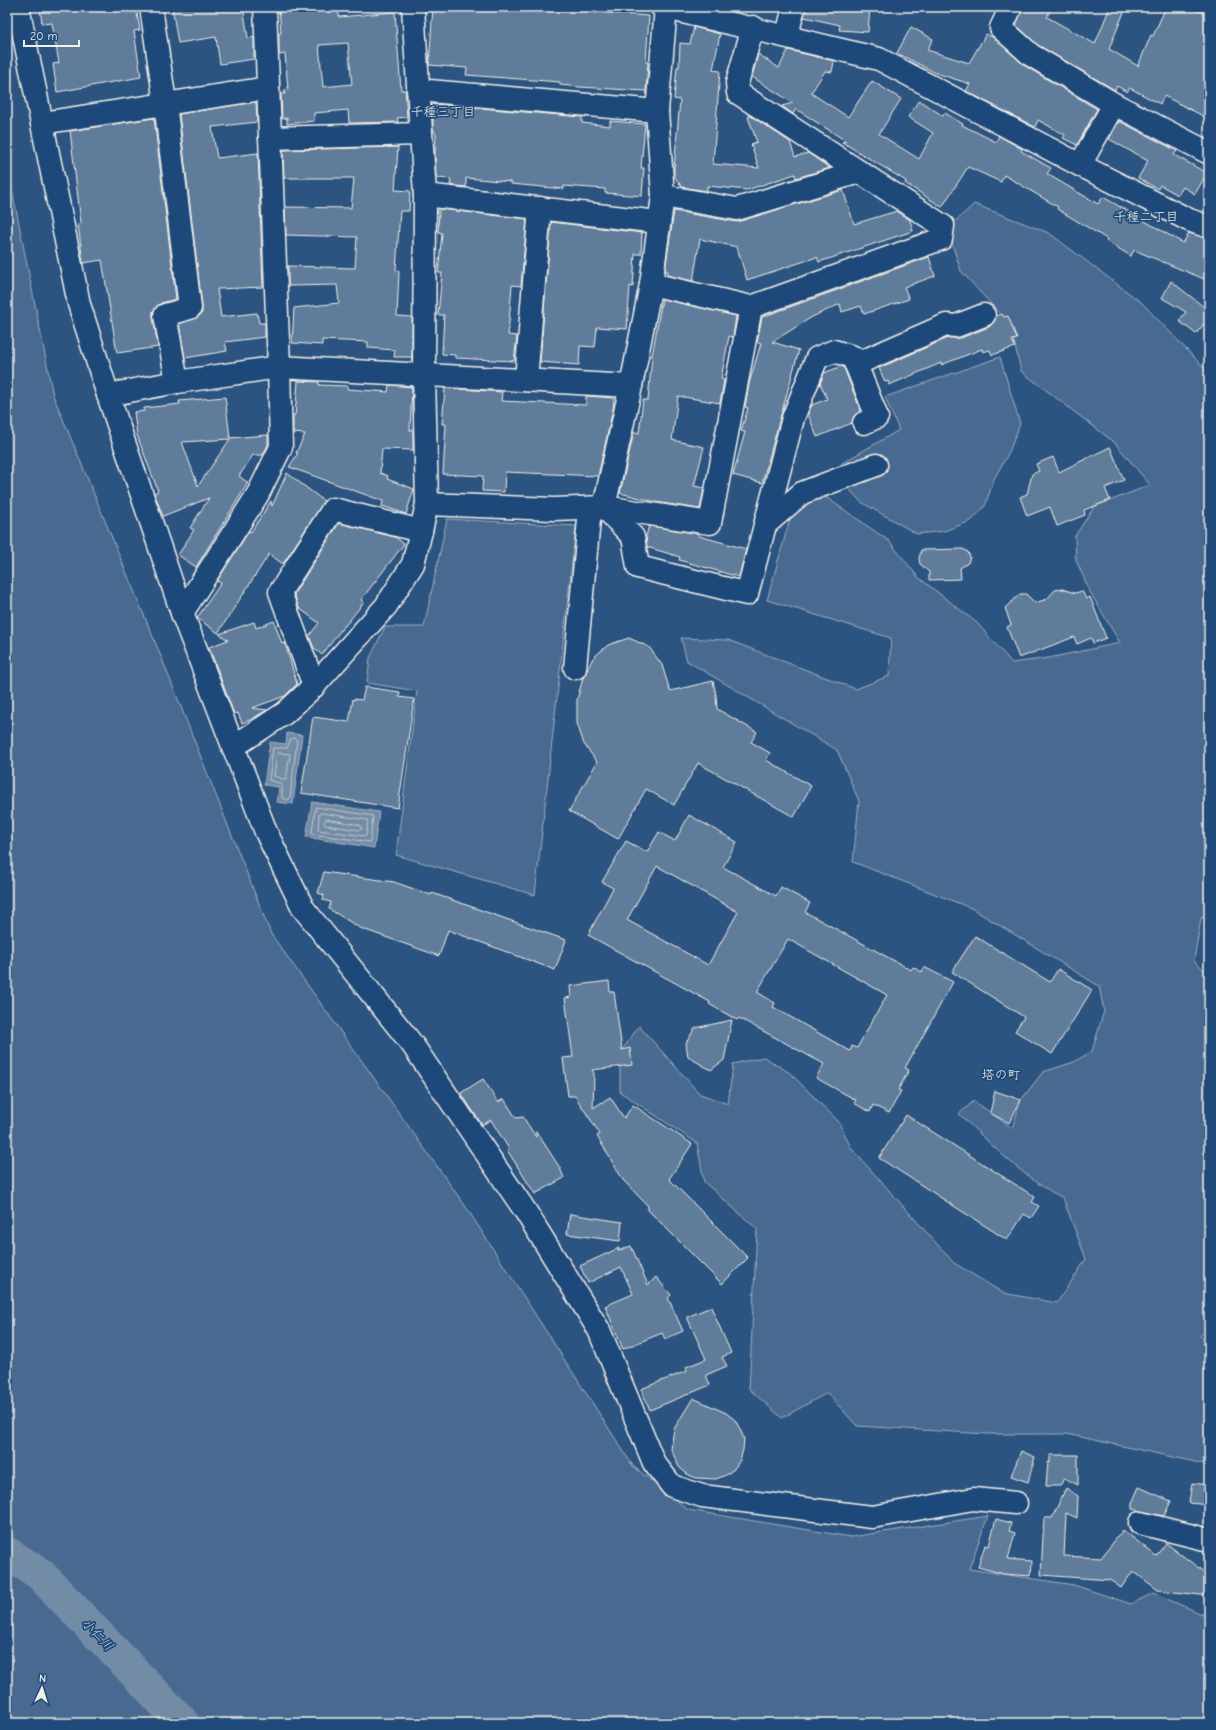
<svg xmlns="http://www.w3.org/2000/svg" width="1216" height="1730" font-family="'Comic Neue','Klee One',sans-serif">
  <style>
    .green { fill: #496b90; stroke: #9eaebc }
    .water { fill: #738ca6; stroke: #a7b4c0 }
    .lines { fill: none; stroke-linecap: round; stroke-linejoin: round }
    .shore { stroke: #c0c9ce; stroke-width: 1 }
    .river { stroke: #738ca6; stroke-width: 33 }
    .building { fill: #5e7b9a; stroke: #f4f1e8; fill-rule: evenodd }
    .minor-casing { stroke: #f4f1e8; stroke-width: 25 }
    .minor { stroke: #1f4a7a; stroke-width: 22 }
    .labels { text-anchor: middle; stroke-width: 3.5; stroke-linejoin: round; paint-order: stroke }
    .neighbourhood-label { font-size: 13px; fill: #f4f1e8; stroke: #1f4a7a }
    .water-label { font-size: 13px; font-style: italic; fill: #dadddb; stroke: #1f4a7a }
  </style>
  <rect width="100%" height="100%" fill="#2c5481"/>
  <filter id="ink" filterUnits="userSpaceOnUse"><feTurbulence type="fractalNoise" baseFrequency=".025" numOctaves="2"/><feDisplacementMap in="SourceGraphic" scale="8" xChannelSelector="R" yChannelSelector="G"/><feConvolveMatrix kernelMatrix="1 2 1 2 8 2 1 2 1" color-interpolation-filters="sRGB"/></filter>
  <g filter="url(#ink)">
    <g class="green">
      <path d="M7,164l46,231 105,254 113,285 193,270 169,262 55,44 163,27 137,-21 -19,53 105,16 57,19 22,-11 56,24v106h-1202z"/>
      <path d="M974,204l75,29 93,70 67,70v544l-8,1 -7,43 15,13v354l-9,8 9,8v121l-142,-31h-80l-130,-8 -30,-33 -45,25 -33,-29 8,-160 -53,-47 -7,-39 -77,-51v-39l19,-27 61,68 28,10 5,-40 31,-7 26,16 49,49 12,26 103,115 49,30 54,10 29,-44 -23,-61c-40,-20 -72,-54 -104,-84l15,-13 38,27 9,-28 22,-28 31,-10 18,-11 12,-40 -5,-25 -128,-78 -118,-46 6,-61 -22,-51 -150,-89 -6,-23 47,2 128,49 33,-13 2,-38 -124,-38 26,-92 27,-15 69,48 29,36 59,46 35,40 37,-5 71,-15 -30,-51 -14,-32 -1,-24 19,-29 56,-22 -35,-42 -94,-72 -11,-46 -49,-54 -14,-42z"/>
      <path d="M1000,357l20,67 -11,28 -15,27 -9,27 -14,15 -27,10 -27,3 -56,-32 -25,-27 6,-12 57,-33 -14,-33z"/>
      <path d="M447,519l129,7 -41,369 -139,-40 21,-164 -50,-8 3,-25 15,-31h39z"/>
    </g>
    <g class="water">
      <path d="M287,733l15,2 -9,69 -16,-2 2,-15 -15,-2 6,-43 16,2z"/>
      <path d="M312,802l67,10 -5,36 -68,-11z"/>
    </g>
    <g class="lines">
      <g class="shore">
        <path d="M291,739l4,-1 2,2 -7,58 -2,2 -6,-2v-14l-13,-4 4,-32h14z"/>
        <path d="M279,753l11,1 -4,26 -12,-4 3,-22z"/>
        <path d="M316,807l57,9 -3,26 -58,-8z"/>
        <path d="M321,813l47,7 -2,16 -48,-6 1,-16z"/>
        <path d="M326,819l34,6 2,4 -3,1 -34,-5 -1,-2z"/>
      </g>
      <path class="river" d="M7,1553l33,21 143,149"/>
    </g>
    <g class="building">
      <path d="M40,7h96l4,23 -6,1 7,46 -84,15 -4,-28 6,-1 -7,-40 -10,1z"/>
      <path d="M172,7h71l5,31 6,-1v22l-34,5 -4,-27 -38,6z"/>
      <path d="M279,7h59l1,10 56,-5 6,78h4l2,27 -10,1 1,4 -49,1 -1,-13 -34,3v8l-27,3v-6l-5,1 -1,-25h4l-1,-4h4l-3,-36 -6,1v-22h2zM348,43l4,41 -29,3 -4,-42z"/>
      <path d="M433,7h127l32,5 57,4 -3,46h2l-2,29 -66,-4 -20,-2v-3l-94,-7 1,-7 -38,-3z"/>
      <path d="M806,7h64l-2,25 -29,-2 1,-5 -36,-8z"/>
      <path d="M1023,7h29l-5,10 48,27 15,-37h16l-17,42 29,17 13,-31 2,1 13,-29h24l19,8v104l-45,-23 -4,8 -30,-16 -3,4 -10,-6 -2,4 -77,-45 -22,-20z"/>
      <path d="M694,27l26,7 -7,36 7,1 -7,93 46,4 -8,-24 6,-2 -9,-25 3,-1 39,26 5,15 13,-4 22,15 -34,10 -1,-4 -48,16 -40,-4v5l-25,-4 -8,-11v-8l6,-68 -6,-1 3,-32h2l1,-24 10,1z"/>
      <path d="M911,27l22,12 -6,11 42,13 17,-29 8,4 31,28 72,43 -20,36 -14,-7 2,-3 -27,-15 -3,7 -69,-36 4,-7 -34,-11 -39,-20z"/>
      <path d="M788,50l46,11 -2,11 -7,-1 -14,22 37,24 24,-36 29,18 -22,35 40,25 14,-26 -25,-16 11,-17 24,16 2,-3 18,11 -1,1 34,17 3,-6 23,13 -1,2 30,17 -4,6 51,30 5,-7 80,46 6,-10 20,6v42l-75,-31 -3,6 -25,-15 1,-2 -50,-30 1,-2 -54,-32 -3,7 -33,-15 -26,40 -37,-24 1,-2 -64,-39 4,-1 -50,-32 -3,5 -11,-8 11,-3 -41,-26 6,-23 21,14z"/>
      <path d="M256,102l1,20 -45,5 5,31 41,-5 5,134 -46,2 4,28 36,-4 2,10h6v14l-40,5 2,9 -42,7 -6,-34 19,-7 4,-4v-7l-23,-192z"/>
      <path d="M433,104l149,13v6l28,3v-5l35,3 -4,44h3l-2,28 -37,-3v-4l-41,-3v3l-53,-5v-2l-45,-4v9l-16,-2 1,-6 -15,-1 -1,-26 1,-18 -3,-5z"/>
      <path d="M154,118l22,181 -15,4 -8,8v6l5,30 -41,6 -15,-93 -19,3 -5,-39 3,-1 -11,-92z"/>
      <path d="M1119,121l58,30 -3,4 33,18 -12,21 -12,-7 -5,8 -18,-10 -2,4 -20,-11 10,-17 -39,-22z"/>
      <path d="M398,147l-3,43 15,1 -1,20h-9l-4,59 3,1 -2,45 15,1v40h-18l1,-7 -27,-2v-6l-46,-2v5l-30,-2 2,-35 45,-5 -2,-18 -49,1v-20l67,2 2,-31 -71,-2 -1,-28 66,1 3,-30h-70l-1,-28z"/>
      <path d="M843,190l11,34 43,-13 13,9 3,11 -94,31 -2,-5 -70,23 -10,-33 -37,-8 -7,42 -26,-6 1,-4h-3l9,-60 63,11z"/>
      <path d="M439,209l88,10 -6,67 -9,-1 -4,50 9,1 -3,25 -59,-3v-3l-13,-1 2,-39h-6l4,-42h-4l4,-40 -4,-1z"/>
      <path d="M551,222l91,11 -1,21h-6l-2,33 -3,-1 -3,43 -30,-2 -2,20 -15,-1 -1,19 -39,-3z"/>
      <path d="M929,257l6,19 -31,11 5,12 -45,15 -3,-8 -19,6 -2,-8 -28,13 -40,25 27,8 -37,133 -29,-8 12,-43 -4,-1 7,-23 -3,-1 4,-23 12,-41 -4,-1 5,-25z"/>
      <path d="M1171,281l38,30v6l-13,17 -17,-13 7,-9 -24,-14z"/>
      <path d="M662,299l74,17 -3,21 -4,-1 -8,43 3,1 -4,23 -42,-7 -6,44 32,7 -10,39 10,2 -4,21 -44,-7 -36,-9 14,-61 5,1 4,-33h5l4,-44z"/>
      <path d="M1002,314l2,3 4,-1 9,23 -5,1 3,7 -23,8 -2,-5 -7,2 -1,-3 -41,16v-2l-52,22 -1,-4 -3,1 -6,-14 69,-30h13l28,-11 5,-5 2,-6z"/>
      <path d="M842,366l2,2 17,43 -7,5 -2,7 -35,14 -9,-23 4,-9 15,-6 -7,-16 4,-10z"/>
      <path d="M298,381l21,1v3l28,1v3l41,3 1,-7 23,2 -2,43 3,1v19l-31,-1 -2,24 8,3 -1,3 27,10 -8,25 -24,-8 1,-5 -94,-34 9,-14h-2l9,-19 -12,-1v-18h2z"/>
      <path d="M445,388l57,4 -1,9 85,4v-9l28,2 -1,11 -15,67 -93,-4 -1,20 -22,-1 1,-15 -40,-2 3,-50h-4z"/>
      <path d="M225,397l5,41 38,-3v10l-5,10h-10l-14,21 9,7 -52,84 -18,-12 16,-25 -4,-2 19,-30 -46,18 -9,-23 4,-2 -21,-56 -3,-23 10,-1v-3l36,-4 -1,-3zM230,439l-32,47 -16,-44z"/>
      <path d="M1110,447l14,33 -19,8 5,12 -26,10 1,5 -28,11 -7,-19 -23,9 -7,-19 7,-3 5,-20 7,-3 -3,-7 17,-7 6,15z"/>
      <path d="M287,473l37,28 -41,63 -14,-10 -51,79 -21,-15 24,-35 -4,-2 32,-50 2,1 20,-31 1,5z"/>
      <path d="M339,523l56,14 9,7 -43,56 3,2 -19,24h-1l-22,29 -8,-7 -5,-12 10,-13 -20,-15 -5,-14z"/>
      <path d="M649,526l50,8v2l47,13 -7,28 -60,-17 1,-3 -33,-10 -1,-11z"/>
      <path d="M963,549l5,3 2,5 -2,6 -8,5 1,11 -32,1v-8l-9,-8 -1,-5 2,-9z"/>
      <path d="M1062,589l13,4 7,-2 4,8 4,-2 16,41 -13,5 -2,-5 -14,6 -3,-7 -55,21 -12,-31 4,-2 -6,-17 15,-14h6l9,9 12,-4 8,-9z"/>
      <path d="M274,621l8,23 3,-1 12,41 -12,12 -33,12 15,2 -15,9 -10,4 -4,-10 -4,1 -25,-67 19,-7 -9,-6 35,-12 2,6z"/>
      <path d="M629,638l20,9 13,18 8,26 43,-10 3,14 1,14 40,23 -6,10 19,11 -4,7 45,26 -17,31 -96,-54 -24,42 -28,-16 -28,50 -49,-28 28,-49 -13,-18 -7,-21v-23l6,-22 10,-20 15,-13z"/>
      <path d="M365,687l35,5 -1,5 15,2 -16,109 -97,-15 12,-76 36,5 4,-23 9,1z"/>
      <path d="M689,815l48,27 -14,25 53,29 5,-9 29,16 -5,9 106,58 2,-3 9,5 2,-5 29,15 -48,86 4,2 -11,20 3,1 -12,22 -16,-8 -3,7 -16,-9 2,-3 -40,-22 8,-14 -85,-46 -2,2 -28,-16 1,-2 -122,-67 25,-47 -11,-6 24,-41 21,11 12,-20 16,9zM657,866l81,46 -30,53 -81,-45zM788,939l99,56 -30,53 -5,-2 -2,5 -77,-44 2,-4 -18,-11z"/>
      <path d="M324,872l70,10 37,13 1,-2 134,47 -11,30 -107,-40 -9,26 -79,-28 -31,-19 2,-7 -8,-2 1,-5 -6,-2z"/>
      <path d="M975,936l75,46 8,-13 34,21 -40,64 -37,-23 9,-14 -72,-45z"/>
      <path d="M609,981l1,11h4l8,58 8,-2 2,17 -40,5 2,3 -1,35 17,-11 14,21 9,-13 59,39 -23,35 79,79 -26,26 -74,-74v-4l-25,-26 -26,-44 3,-2 -25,-38h-7l-5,-38 10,-1 -8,-59 6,-1 -1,-11z"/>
      <path d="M732,1020l-8,40 -13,10 -23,-13 -2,-14 9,-15z"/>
      <path d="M483,1079l15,23 6,-3 12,19 7,-1 13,20v-6l24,37 4,10 -29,16 -28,-44 2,-1 -18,-29 -9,5 -21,-32z"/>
      <path d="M995,1091l26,9 -12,23 -19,-10z"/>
      <path d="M906,1115l129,82 -3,5 7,4 -8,12 -7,-4 -17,26 -128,-82z"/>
      <path d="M570,1214l52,8 -2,19 -53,-7z"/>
      <path d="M631,1246l17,39 8,-8 15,18 -3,3 15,33 -18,8 -3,-6 -39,16 -18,-43 28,-12 -12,-27 -33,16 -8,-17 39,-18 -1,3z"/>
      <path d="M711,1307l20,46 -9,4 5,9 -21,9 4,10 -60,25 -9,-21 46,-18 -1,-4 20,-8 -19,-42z"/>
      <path d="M693,1398l33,15 9,7 5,9 4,10 -1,11 -3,10 -6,9 -8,6 -10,4 -20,-1 -9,-4 -8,-7 -8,-18 3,-20z"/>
      <path d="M1021,1451l14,6 -7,25 -17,-6z"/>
      <path d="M1050,1455h28v30l-14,-7 -4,8h-14l2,-24 2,1z"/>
      <path d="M1192,1483l17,2v20l-20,-2z"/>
      <path d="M1139,1487l32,14 -7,15 -32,-7v-6z"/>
      <path d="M1066,1488l12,8 -1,22 -11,-5 -2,43 37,2 22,-28 33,26 10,-13 43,33v20l-51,-6 -25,-19 -12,17 -11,-8 -69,-5 3,-57h8z"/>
      <path d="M996,1519l15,4 -2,8 6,2 -7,26 24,2 -1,15 -27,-2 -26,-7 7,-22 4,1z"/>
    </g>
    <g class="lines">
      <defs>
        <g id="minor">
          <path d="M18,7l61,297 29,91 74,218 84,219 37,76 109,136 114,168 73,118 55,133 18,23 30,10 170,21 101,-18 43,4"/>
          <path d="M151,7l14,96 25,205 -25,7 12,67"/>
          <path d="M662,7l217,52 201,106 109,55 20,7"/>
          <path d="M1011,7l-10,21 30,27 83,49 -34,61"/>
          <path d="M787,35l7,-28"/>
          <path d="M418,90l239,21"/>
          <path d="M1114,104l95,49"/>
          <path d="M42,123l226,-35"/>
          <path d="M270,138l151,-4"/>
          <path d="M425,195l233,27"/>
          <path d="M663,196l74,13 122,-37"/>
          <path d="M651,284l100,23"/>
          <path d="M855,363l6,-1 85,-37 10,1 28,-11"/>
          <path d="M526,380l14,-172"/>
          <path d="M631,386l-27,121 106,16 41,-216 190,-68 2,-13 -205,-133 -1,-10 16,-56"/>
          <path d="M108,395l69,-13 102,-15 352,19 20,-102 12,-88 -6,-85 9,-104"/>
          <path d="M427,504l127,5 50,-2 29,30 5,30 109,27 46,-176 24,-60 17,-7 19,6 24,60 -13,6"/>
          <path d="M766,524l36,-31 74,-28"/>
          <path d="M182,613l76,-119 23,-47 -2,-80 -14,-360"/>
          <path d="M575,668l15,-159"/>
          <path d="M314,686l-34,-94 53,-83 88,22"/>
          <path d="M233,747l52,-34 29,-27 72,-80 27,-42 8,-33 6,-27 -3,-129 1,-180 -12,-188"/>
          <path d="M1140,1523l69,17"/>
        </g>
      </defs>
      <use href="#minor" class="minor-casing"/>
      <use href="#minor" class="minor"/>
    </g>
  </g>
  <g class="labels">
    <g class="neighbourhood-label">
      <text x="443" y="116">千種三丁目</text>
      <text x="1146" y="221">千種二丁目</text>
      <text x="1001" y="1079">塔の町</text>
    </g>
    <g class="water-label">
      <text transform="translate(98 1634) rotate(46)" y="5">小仁川</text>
    </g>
  </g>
  <rect width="1216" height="1730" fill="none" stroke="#1f4a7a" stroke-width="24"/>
  <rect x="12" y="12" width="1192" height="1706" fill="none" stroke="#f4f1e8" stroke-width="1.5" filter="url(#ink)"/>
  <g transform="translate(42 1688) rotate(4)" stroke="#1f4a7a" stroke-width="3" paint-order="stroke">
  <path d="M0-3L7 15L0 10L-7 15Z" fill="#f4f1e8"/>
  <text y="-6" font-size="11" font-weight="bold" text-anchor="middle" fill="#f4f1e8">N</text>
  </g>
  <path d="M24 40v6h55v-6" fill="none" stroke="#f4f1e8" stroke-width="2"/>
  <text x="30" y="40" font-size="12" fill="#f4f1e8" stroke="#1f4a7a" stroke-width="3" paint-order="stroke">20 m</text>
</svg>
